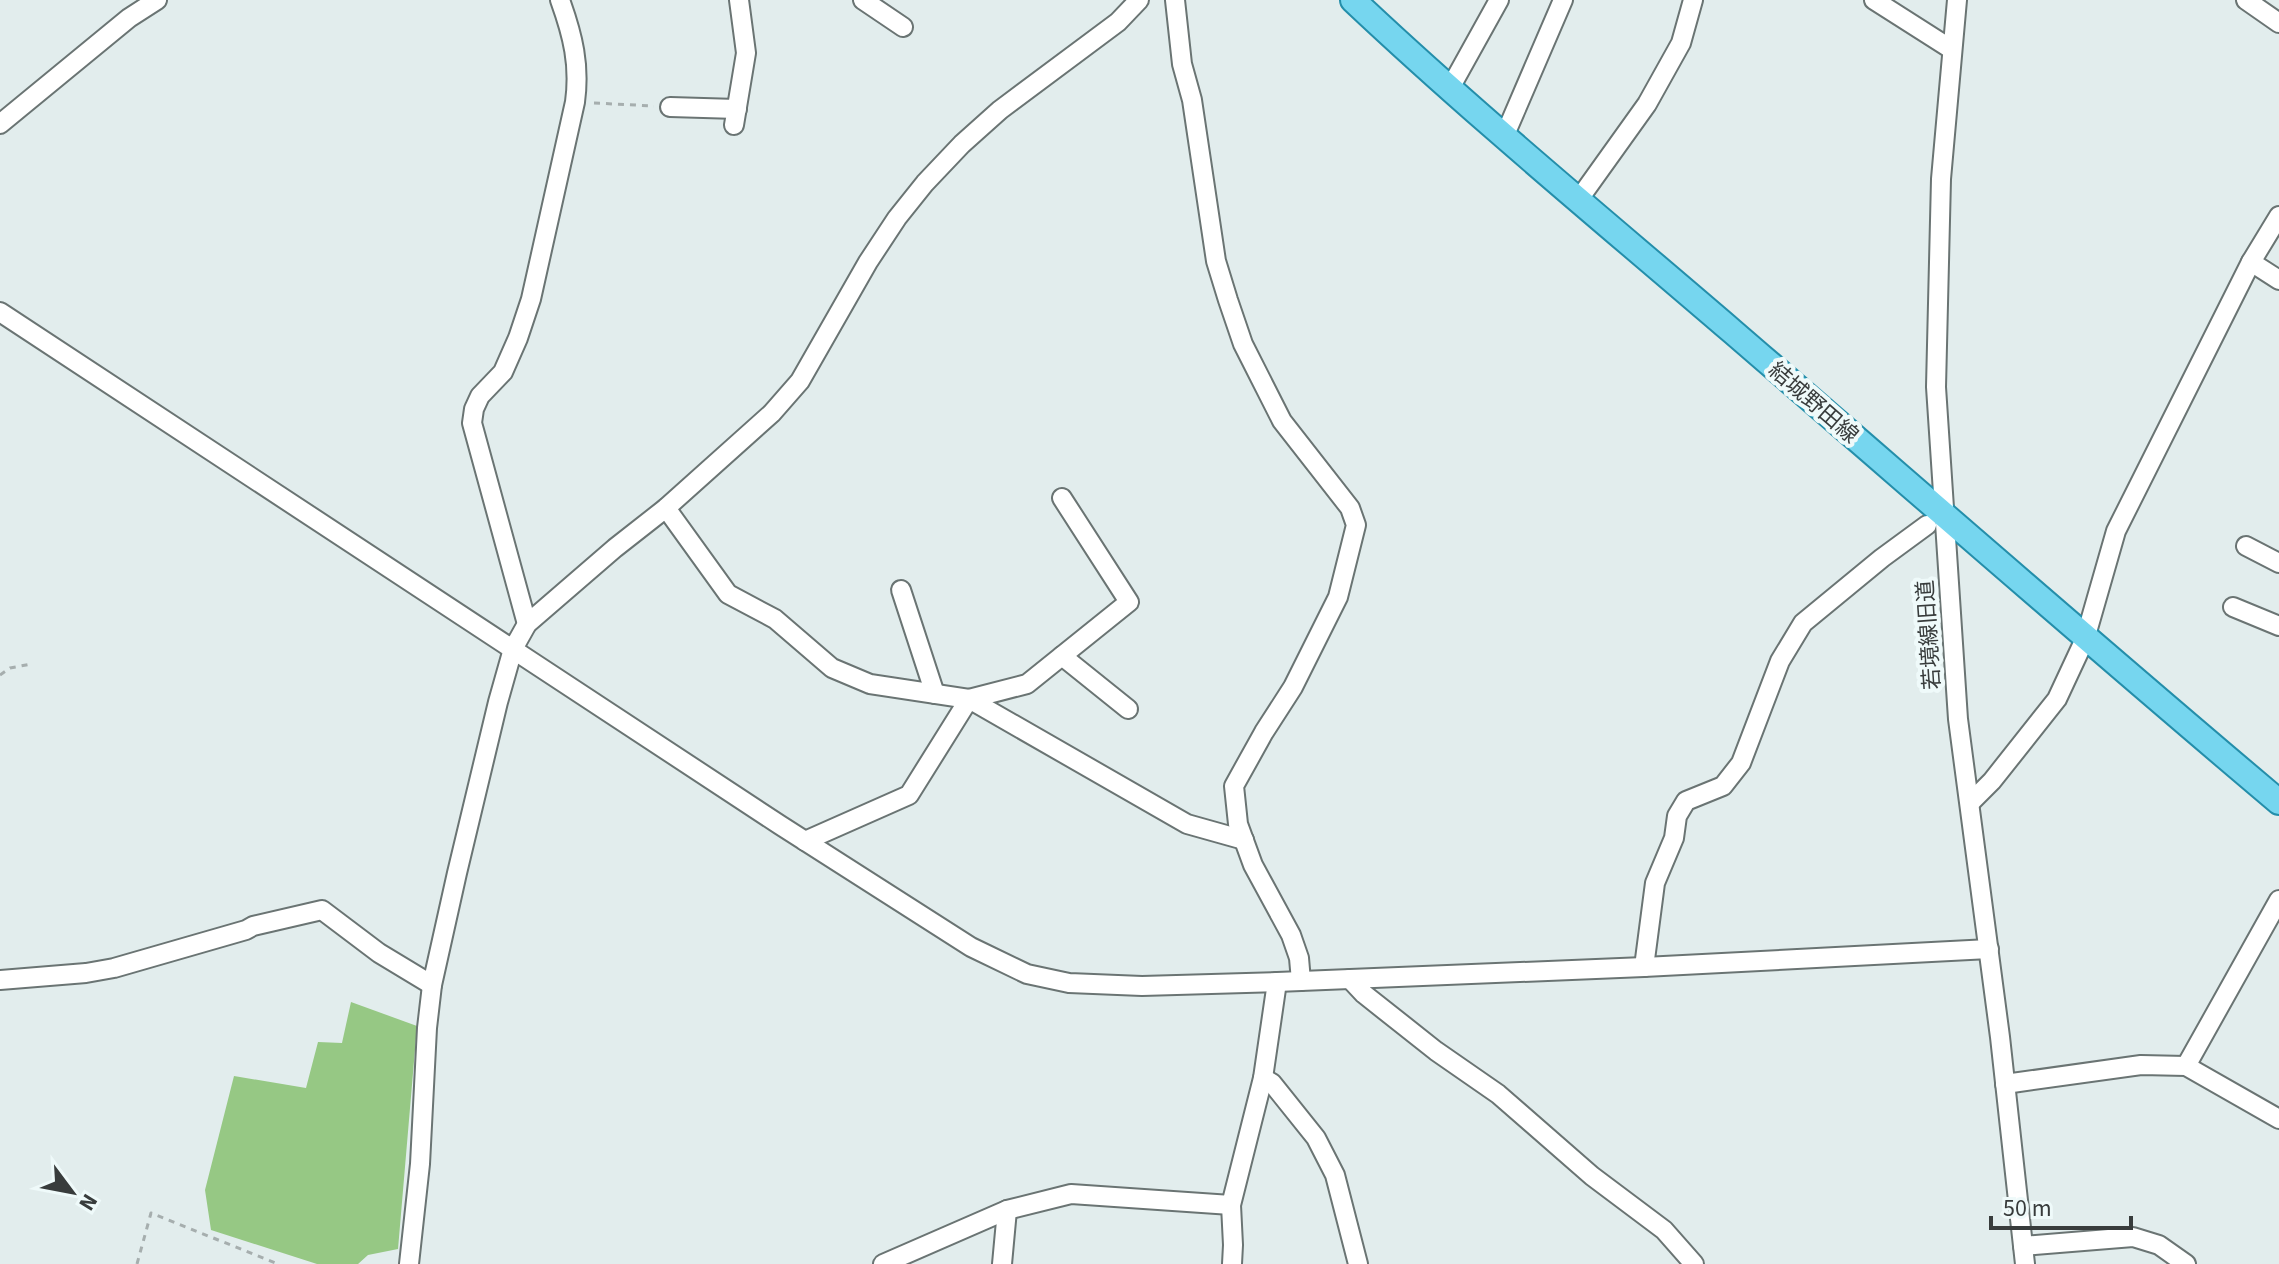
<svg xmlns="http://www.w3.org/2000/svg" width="2279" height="1264" font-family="'Source Sans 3','Noto Sans JP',sans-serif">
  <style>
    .forest { fill: #96c884 }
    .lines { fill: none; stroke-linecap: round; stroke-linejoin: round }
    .minor-casing { stroke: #6a7473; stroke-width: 22 }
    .major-casing { stroke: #248eaa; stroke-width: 28 }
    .path { stroke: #a6aeae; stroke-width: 3; stroke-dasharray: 6 6; stroke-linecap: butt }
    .minor { stroke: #fff; stroke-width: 18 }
    .major { stroke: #76d6ef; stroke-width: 24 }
    .labels { text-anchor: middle; stroke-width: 8; stroke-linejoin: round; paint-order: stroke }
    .street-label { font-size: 22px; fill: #383c3c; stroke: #effafa }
  </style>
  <rect width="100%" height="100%" fill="#e2eded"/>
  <path class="forest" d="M351,1002l66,24 -19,223 -30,6 -10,9h-41l-106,-34 -6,-40 29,-114 72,12 12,-46 24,1z"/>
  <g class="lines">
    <defs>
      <g id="minor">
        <path d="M863,0l40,27"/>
        <path d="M1175,0l7,64 10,36 24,161 12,39 15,44 39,77 68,87 6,17 -18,72 -45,90 -29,45 -30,54 4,38 15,41 38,70 8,23 2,23"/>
        <path d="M1874,0l77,49"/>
        <path d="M1957,0l-16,179 -5,208 22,332 42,318 25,227"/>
        <path d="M2246,0l33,23"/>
        <path d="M1449,90l50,-90"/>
        <path d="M670,107l67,2"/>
        <path d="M0,124l129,-106 28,-18"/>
        <path d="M734,125l12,-72 -7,-53"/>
        <path d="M1504,137l59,-137"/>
        <path d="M1579,199l68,-95 34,-61 12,-43"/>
        <path d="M2251,262l28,18"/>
        <path d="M0,312l780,513 191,122 56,27 42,9 73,3 135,-4 367,-15 345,-18"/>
        <path d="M666,508l62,86 47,25 57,49 38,16 99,15 218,125 57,16"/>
        <path d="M2246,546l33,17"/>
        <path d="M901,590l34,104"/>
        <path d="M2233,607l46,19"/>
        <path d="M527,624l-55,-201 2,-14 6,-13 23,-24 15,-34 13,-39 44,-197c5,-37 -2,-66 -15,-102"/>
        <path d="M1062,656l66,53"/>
        <path d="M1970,803l22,-22 65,-82 28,-60 31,-108 135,-269 28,-46"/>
        <path d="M805,841l104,-46 60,-96 58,-15 102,-82 -67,-104"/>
        <path d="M1644,967l11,-84 19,-45 3,-22 9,-15 37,-15 18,-23 39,-102 23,-38 79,-65 45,-33"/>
        <path d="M1350,979l14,15 72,57 62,43 94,82 72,54 30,34"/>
        <path d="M0,980l86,-7 28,-5 132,-38 7,-4 69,-16 57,43 53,32"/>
        <path d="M2186,1066l93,-166"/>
        <path d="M1263,1078l9,5 44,55 19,37 23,89"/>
        <path d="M2005,1084l136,-19 45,1 93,53"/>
        <path d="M2023,1246l110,-9 26,8 27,19"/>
        <path d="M409,1264l11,-100 7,-136 5,-43 25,-112 41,-171 15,-53 14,-25 88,-76 51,-40 106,-95 28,-32 68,-119 29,-44 28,-35 37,-39 38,-34 118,-88 21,-22"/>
        <path d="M883,1264l124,-54 64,-16 160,11"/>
        <path d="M1002,1264l5,-54"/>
        <path d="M1232,1264l1,-19 -2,-40 32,-127 14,-96"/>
      </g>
      <path id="major" d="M1353,0c122,115 252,222 380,332 182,157 362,315 546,470"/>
    </defs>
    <use href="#minor" class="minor-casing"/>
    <use href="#major" class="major-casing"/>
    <g class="path">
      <path d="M594,103l60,3"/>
      <path d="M0,675l10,-7 21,-4"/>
      <path d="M137,1264l14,-51 127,51"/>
    </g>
    <use href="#minor" class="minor"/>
    <use href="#major" class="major"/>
  </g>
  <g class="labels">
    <g class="street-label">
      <text transform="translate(1814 402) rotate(41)" y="8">結城野田線</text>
      <text transform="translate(1928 635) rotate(-94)" y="8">若境線旧道</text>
    </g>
  </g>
  <g transform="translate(72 1192) rotate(122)" stroke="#effafa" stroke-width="6" paint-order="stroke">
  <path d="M0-6L14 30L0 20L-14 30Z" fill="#383c3c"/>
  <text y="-12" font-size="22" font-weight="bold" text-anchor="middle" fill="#383c3c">N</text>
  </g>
  <path d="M1991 1216v12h140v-12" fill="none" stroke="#383c3c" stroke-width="4"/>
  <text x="2003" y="1216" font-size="24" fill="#383c3c" stroke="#effafa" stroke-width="6" paint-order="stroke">50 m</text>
</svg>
